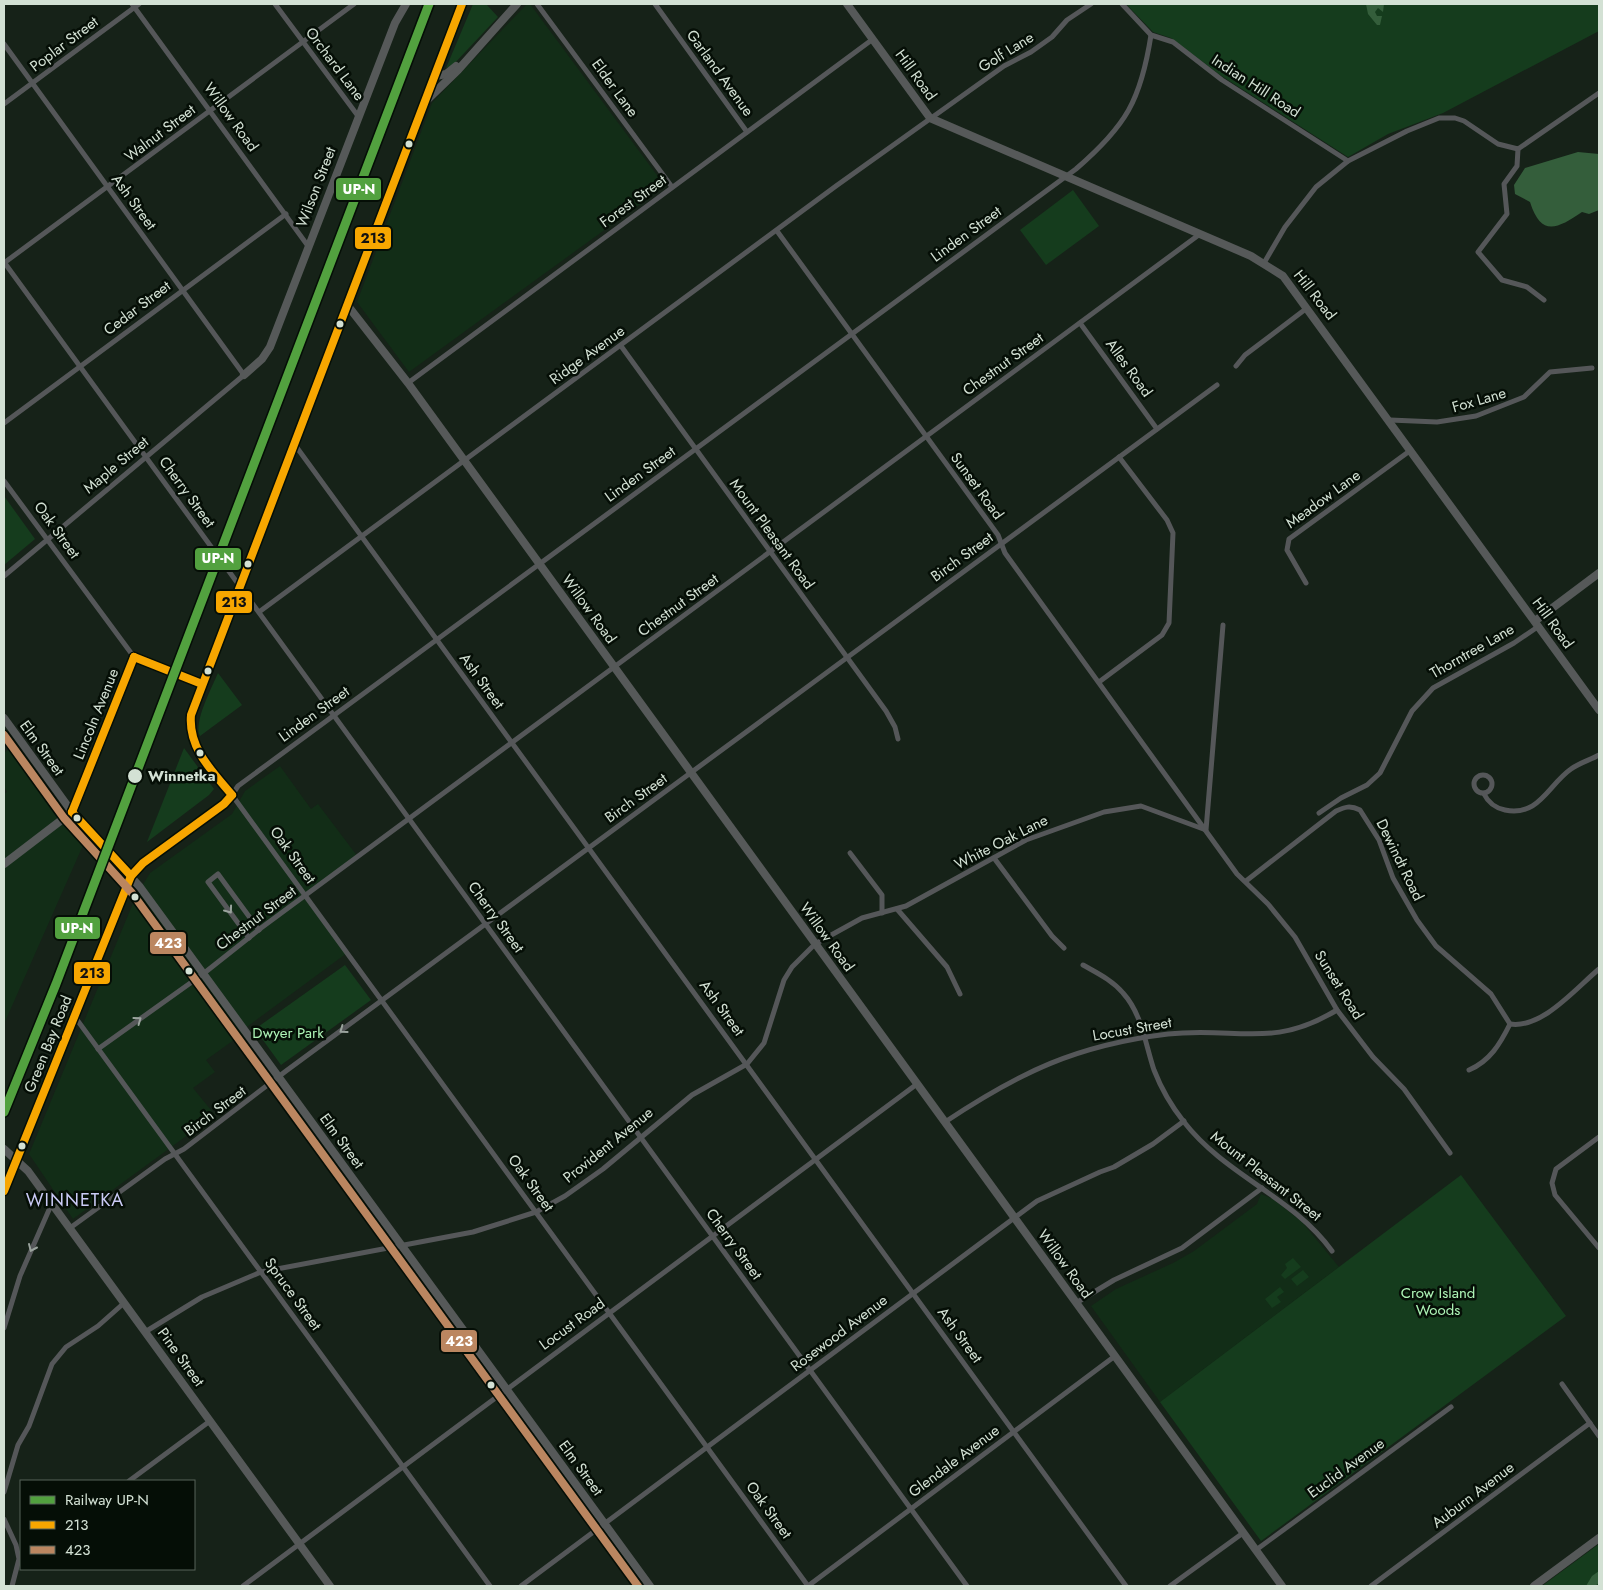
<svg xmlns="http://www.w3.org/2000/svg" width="1603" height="1590" font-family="Jost,sans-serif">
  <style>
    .built { fill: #122d17 }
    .green { fill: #153c1d }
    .water { fill: #345e3b }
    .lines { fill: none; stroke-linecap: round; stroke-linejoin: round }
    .street { stroke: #555759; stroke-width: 5 }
    .secondary { stroke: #565959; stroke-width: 8 }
    .bus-1-casing { stroke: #050e06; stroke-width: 11 }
    .bus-2-casing { stroke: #050e06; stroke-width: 11 }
    .bus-1 { stroke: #f7a600; stroke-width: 8 }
    .bus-2 { stroke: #bb8660; stroke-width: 8 }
    .rail-1-casing { stroke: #050e06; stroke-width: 12 }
    .rail-1 { stroke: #52a13f; stroke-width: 9 }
    .oneway { stroke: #9aa39d }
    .bus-dot { fill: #d3e1d4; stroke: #050e06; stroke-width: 2 }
    .labels { text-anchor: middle; stroke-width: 5; stroke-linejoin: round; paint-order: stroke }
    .street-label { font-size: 15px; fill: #d3e1d4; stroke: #050e06 }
    .stop-label { font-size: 15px; font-weight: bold; fill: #d3e1d4; stroke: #050e06; text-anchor: start }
    .park-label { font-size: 15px; fill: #aef5b7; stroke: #050e06 }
    .quarter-label { font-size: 18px; letter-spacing: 1px; fill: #cacaf5; stroke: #050e06 }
    .line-badge { stroke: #050e06; stroke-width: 2 }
    .badge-label { font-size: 14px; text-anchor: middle; font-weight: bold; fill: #fff }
    .pale-badge-label { font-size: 14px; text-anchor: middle; font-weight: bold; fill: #111 }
  </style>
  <rect width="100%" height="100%" fill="#162218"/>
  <g class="built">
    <path d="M527,4h3l135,182 -256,186 -52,-70 75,-199z"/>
    <path d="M13,746l71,97 -80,181v-230l3,-2 -3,-6v-33z"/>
    <path d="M280,766l31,43 7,-5 40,53 -52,39 41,57 -103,76 1,3 -39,28 9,12 -22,16 22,27 -142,104 -44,-65 107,-258 14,-23 82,-59 13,-23z"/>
    <path d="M1261,1194l12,5 29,23 37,45 -179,135 -69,-96 25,-17 57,-26 21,-12 63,-47z"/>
  </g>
  <g class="green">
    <path d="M473,4h13l12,13 -46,49 -6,2z"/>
    <path d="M1126,4h473v27l-156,82 -55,21 -40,23 -128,-82 -49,-37 -18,-6z"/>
    <path d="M1073,190l26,36 -53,39 -26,-35z"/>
    <path d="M4,496l31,43 -31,26z"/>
    <path d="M218,673l24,32 -42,31c-7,-13 12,-49 18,-63z"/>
    <path d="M184,748l30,41 -5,6 -62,47z"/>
    <path d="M345,965l26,35 -90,65 -26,-36z"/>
    <path d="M1461,1175l105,141 -305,225 -101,-139z"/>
    <path d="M1293,1258l8,9 -16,12 -4,-4 6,-7 -2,-4z"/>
    <path d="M1303,1270l6,7 -12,9 -6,-7z"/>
    <path d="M1280,1287l4,5 -7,5 4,5 -9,6 -7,-9z"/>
    <path d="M1599,1544v42h-57z"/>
  </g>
  <g class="water">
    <path d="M1366,4h18l-1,8 -5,-4 -3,4 2,4h5l-2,9h-3l-9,-11z"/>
    <path d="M1578,152l21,2v56l-10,4 -7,-2c-25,17 -41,25 -52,-10l-15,-8 -1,-9 11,-17z"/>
    <path d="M1599,1571v12l-4,3h-9l6,-10z"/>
  </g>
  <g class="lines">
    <g class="street">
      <path d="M132,4l176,242"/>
      <path d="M275,4l83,112"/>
      <path d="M537,4l135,183"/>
      <path d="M655,4l92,128"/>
      <path d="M1122,4l29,31 22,7 49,38 126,81"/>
      <path d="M4,44l240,331 -240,201"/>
      <path d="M4,104l135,-100"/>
      <path d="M1518,149l-1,17 -13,18 3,30 -29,38 24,28 25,7 17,13"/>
      <path d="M777,231l221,304 7,18 232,321 31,30 27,33 42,73 36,47 31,32 46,64"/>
      <path d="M4,262l963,1324"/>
      <path d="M4,263l350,-259"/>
      <path d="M1264,263l21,-36 31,-40 32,-26 59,-30 32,-13h16l9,3 34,23 20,5 81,-56"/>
      <path d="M1080,323l77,106"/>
      <path d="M621,346l265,365 9,16 3,12"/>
      <path d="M1236,366l9,-11 62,-47"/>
      <path d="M408,383l465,-344"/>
      <path d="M1390,420l47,2 39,-6 48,-19 26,-25 42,-4"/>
      <path d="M4,423l282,-209"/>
      <path d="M295,445l831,1141"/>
      <path d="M4,481l130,176"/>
      <path d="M1306,583l-19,-33 2,-11 122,-89"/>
      <path d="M259,612l577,-426 168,-120 27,-14 21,-15 15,-17 24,-16"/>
      <path d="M1099,682l63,-47 7,-12 4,-90 -6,-13 -48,-63"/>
      <circle cx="1483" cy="784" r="9"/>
      <path d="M1484,794c4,8 11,14 21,16 34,7 43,-25 66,-41 8,-6 19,-9 28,-14"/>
      <path d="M1319,813l22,-15 26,-13 13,-12 32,-62 21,-23 81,-45 25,-17"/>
      <path d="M850,853l32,42v18"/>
      <path d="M994,858l58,78 12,12"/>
      <path d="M1246,881l90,-70c9,-4 14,-6 24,-1l19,30 14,38 24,42 19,26 55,48 19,30"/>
      <path d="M897,909l50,58 13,27"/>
      <path d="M249,938l-41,-56 10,-8 41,56"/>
      <path d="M1083,965c14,8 29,15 40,28 19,21 22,50 31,77 7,18 18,37 30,52 42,54 108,74 148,129"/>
      <path d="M75,1017l415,569"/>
      <path d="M98,1049l105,-75 58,-46 939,-694"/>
      <path d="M1469,1070c21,-9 31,-26 41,-46 32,5 65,-35 89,-55"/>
      <path d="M945,1122c75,-50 132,-77 223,-88 68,-8 103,16 169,-24"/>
      <path d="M1599,1137l-43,32 -4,14 3,12 44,53"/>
      <path d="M70,1228l95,-69 19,-10 102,-78 931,-686"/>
      <path d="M1076,1303l38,-23 68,-32 80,-60"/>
      <path d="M4,1328l16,-52 32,-73"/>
      <path d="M145,1332l57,-35 59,-25 212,-40 63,-20 29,-16 38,-27 89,-74 55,-31 17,-21 20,-63 8,-13 23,-23 47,-26 44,-12 120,-66 78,-28 37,-6 65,24 17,-205"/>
      <path d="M1562,1384l37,52"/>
      <path d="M129,1481l81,-60"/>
      <path d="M4,1492l14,-47 11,-19 23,-62 14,-17 32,-21 26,-23"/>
      <path d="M4,1519l12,26 3,14 -7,27"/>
      <path d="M1256,1550l195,-143"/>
      <path d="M243,1586l674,-502"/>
      <path d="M521,1586l516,-385 63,-29 14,-5 39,-23 31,-23"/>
      <path d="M808,1586l-576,-791 6,-9 838,-617c50,-43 65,-69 75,-134"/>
      <path d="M808,1586l307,-230"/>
      <path d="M1170,1586l73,-53"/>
      <path d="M1371,1586l219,-163"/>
    </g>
    <g class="secondary">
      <path d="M847,4l83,114 321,138 32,20 316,434"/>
      <path d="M436,76l10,-2 10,-8"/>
      <path d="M428,99l30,-29 59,-66"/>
      <path d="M348,306l60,77 874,1203"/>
      <path d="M244,375l18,-16 8,-12 125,-324 11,-19"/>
      <path d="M1535,621l64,-48"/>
      <path d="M4,718l68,94 68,75 510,699"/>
      <path d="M4,864l68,-52 62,-155 68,27"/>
      <path d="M4,1149l24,22 302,415"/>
      <path d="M4,1191l127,-315 12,-13 81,-59 8,-9c-17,-22 -48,-50 -41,-80l271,-711"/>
      <path d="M1534,1586l65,-48"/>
    </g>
    <defs>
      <g id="bus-1">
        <path d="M134,657l68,27"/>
        <path d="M232,795c-20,-24 -44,-47 -41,-80l271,-711"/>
        <path d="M72,812l62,-155"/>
        <path d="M72,812l59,64"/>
        <path d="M4,1191l127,-315 12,-13 81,-59 8,-9"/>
      </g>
      <path id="bus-2" d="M4,735l60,83 68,75 506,693"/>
    </defs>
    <use href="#bus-1" class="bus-1-casing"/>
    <use href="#bus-2" class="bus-2-casing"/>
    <use href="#bus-1" class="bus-1"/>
    <use href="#bus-2" class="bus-2"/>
    <defs>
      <path id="rail-1" d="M4,1112l52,-128 373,-980"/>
    </defs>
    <use href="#rail-1" class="rail-1-casing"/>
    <use href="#rail-1" class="rail-1"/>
  </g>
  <defs><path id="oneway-chevron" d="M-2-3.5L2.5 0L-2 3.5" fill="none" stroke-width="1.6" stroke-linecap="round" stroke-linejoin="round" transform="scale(1.25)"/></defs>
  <g class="oneway">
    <use href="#oneway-chevron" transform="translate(229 910) rotate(54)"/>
    <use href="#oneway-chevron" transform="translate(138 1020) rotate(-36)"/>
    <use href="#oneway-chevron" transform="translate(343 1030) rotate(144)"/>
    <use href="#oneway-chevron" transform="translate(32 1248) rotate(114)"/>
  </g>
  <g class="bus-dot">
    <circle cx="409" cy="144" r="4.5"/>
    <circle cx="340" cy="324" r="4.5"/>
    <circle cx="248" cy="564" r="4.5"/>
    <circle cx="208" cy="671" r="4.5"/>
    <circle cx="200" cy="753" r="4.5"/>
    <circle cx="135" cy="776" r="8"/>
    <circle cx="77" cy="818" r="4.5"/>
    <circle cx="135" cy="897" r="4.5"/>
    <circle cx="189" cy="971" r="4.5"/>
    <circle cx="22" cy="1146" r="4.5"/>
    <circle cx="491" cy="1385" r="4.5"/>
  </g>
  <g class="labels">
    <g class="street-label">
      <text transform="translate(64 44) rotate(-37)" y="5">Poplar Street</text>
      <text transform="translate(1006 52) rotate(-32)" y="5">Golf Lane</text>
      <text transform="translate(335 64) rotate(53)" y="5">Orchard Lane</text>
      <text transform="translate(720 73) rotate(54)" y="5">Garland Avenue</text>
      <text transform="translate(916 75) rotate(54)" y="5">Hill Road</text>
      <text transform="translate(1256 86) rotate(33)" y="5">Indian Hill Road</text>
      <text transform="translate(615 88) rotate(54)" y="5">Elder Lane</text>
      <text transform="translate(231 117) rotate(54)" y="5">Willow Road</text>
      <text transform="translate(160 133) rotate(-37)" y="5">Walnut Street</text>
      <text transform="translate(316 187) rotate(-69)" y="5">Wilson Street</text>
      <text transform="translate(633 201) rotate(-36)" y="5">Forest Street</text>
      <text transform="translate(134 202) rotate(54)" y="5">Ash Street</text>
      <text transform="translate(966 234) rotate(-36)" y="5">Linden Street</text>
      <text transform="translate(1315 295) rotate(52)" y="5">Hill Road</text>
      <text transform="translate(137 308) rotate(-37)" y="5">Cedar Street</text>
      <text transform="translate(587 355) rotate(-36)" y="5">Ridge Avenue</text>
      <text transform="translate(1003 364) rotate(-36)" y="5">Chestnut Street</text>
      <text transform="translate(1129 368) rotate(54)" y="5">Alles Road</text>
      <text transform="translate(1479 400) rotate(-16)" y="5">Fox Lane</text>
      <text transform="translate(116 465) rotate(-40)" y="5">Maple Street</text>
      <text transform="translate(640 474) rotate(-36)" y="5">Linden Street</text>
      <text transform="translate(977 486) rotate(54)" y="5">Sunset Road</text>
      <text transform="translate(187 492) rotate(54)" y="5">Cherry Street</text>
      <text transform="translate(1323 499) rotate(-36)" y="5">Meadow Lane</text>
      <text transform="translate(57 530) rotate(54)" y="5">Oak Street</text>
      <text transform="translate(772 534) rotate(54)" y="5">Mount Pleasant Road</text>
      <text transform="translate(962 557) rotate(-36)" y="5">Birch Street</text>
      <text transform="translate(678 605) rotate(-36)" y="5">Chestnut Street</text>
      <text transform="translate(589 609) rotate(54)" y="5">Willow Road</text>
      <text transform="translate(1553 623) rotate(54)" y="5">Hill Road</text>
      <text transform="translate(1472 651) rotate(-30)" y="5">Thorntree Lane</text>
      <text transform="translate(482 681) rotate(54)" y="5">Ash Street</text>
      <text transform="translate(96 714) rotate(-68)" y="5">Lincoln Avenue</text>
      <text transform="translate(314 714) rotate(-36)" y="5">Linden Street</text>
      <text transform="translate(42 748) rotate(54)" y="5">Elm Street</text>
      <text transform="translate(636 798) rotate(-36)" y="5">Birch Street</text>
      <text transform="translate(1001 842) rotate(-27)" y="5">White Oak Lane</text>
      <text transform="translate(293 855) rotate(54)" y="5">Oak Street</text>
      <text transform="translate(1400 860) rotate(64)" y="5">Dewindt Road</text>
      <text transform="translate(496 917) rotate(54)" y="5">Cherry Street</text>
      <text transform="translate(256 918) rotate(-37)" y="5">Chestnut Street</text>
      <text transform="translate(827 937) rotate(54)" y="5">Willow Road</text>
      <text transform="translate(1339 985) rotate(58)" y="5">Sunset Road</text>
      <text transform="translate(722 1008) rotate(54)" y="5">Ash Street</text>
      <text transform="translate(1132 1029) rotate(-10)" y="5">Locust Street</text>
      <text transform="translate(48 1044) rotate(-68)" y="5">Green Bay Road</text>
      <text transform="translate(215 1111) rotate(-37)" y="5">Birch Street</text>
      <text transform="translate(342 1141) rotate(54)" y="5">Elm Street</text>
      <text transform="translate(608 1145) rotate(-39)" y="5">Provident Avenue</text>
      <text transform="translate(1266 1176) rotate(38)" y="5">Mount Pleasant Street</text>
      <text transform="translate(531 1183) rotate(54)" y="5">Oak Street</text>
      <text transform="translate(734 1244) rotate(54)" y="5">Cherry Street</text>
      <text transform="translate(1065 1264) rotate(54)" y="5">Willow Road</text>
      <text transform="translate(293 1294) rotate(54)" y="5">Spruce Street</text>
      <text transform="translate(572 1324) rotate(-36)" y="5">Locust Road</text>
      <text transform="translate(839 1333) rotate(-37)" y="5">Rosewood Avenue</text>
      <text transform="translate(960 1335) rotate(54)" y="5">Ash Street</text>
      <text transform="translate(181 1357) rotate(54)" y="5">Pine Street</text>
      <text transform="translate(954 1461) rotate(-37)" y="5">Glendale Avenue</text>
      <text transform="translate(581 1468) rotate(54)" y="5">Elm Street</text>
      <text transform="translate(1346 1468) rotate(-36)" y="5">Euclid Avenue</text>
      <text transform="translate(1473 1495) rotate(-37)" y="5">Auburn Avenue</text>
      <text transform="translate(769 1510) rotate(54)" y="5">Oak Street</text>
    </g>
    <g class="stop-label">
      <text x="148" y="781">Winnetka</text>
    </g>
    <g class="park-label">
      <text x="288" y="1038">Dwyer Park</text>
      <text x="1438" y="1298">Crow Island<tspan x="1438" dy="17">Woods</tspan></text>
    </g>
    <g class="quarter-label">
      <text x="75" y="1206">WINNETKA</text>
    </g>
  </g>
  <g class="line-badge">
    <rect x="335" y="177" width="47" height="24" rx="5" fill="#52a13f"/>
    <rect x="354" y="226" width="38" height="24" rx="5" fill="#f7a600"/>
    <rect x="194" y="547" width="48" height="24" rx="5" fill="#52a13f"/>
    <rect x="215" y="590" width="38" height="24" rx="5" fill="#f7a600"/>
    <rect x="54" y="916" width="47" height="24" rx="5" fill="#52a13f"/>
    <rect x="149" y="931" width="38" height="24" rx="5" fill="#bb8660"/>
    <rect x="73" y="961" width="38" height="24" rx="5" fill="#f7a600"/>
    <rect x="440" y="1329" width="38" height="24" rx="5" fill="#bb8660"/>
  </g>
  <g class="badge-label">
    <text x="359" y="194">UP-N</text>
    <text x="218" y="563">UP-N</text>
    <text x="77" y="933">UP-N</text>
    <text x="168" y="948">423</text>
    <text x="459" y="1346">423</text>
  </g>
  <g class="pale-badge-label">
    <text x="373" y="243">213</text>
    <text x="234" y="607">213</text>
    <text x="92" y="978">213</text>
  </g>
  <rect width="1603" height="1590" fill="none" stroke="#d3e1d4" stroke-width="10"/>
  <rect x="20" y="1480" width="175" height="90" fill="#050e06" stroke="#576258"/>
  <rect x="30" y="1496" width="25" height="8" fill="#52a13f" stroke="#576258"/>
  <text x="65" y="1505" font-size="15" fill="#d3e1d4">Railway UP-N</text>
  <rect x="30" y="1521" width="25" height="8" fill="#f7a600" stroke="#576258"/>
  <text x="65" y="1530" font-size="15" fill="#d3e1d4">213</text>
  <rect x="30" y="1546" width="25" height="8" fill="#bb8660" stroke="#576258"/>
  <text x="65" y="1555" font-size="15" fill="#d3e1d4">423</text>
</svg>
